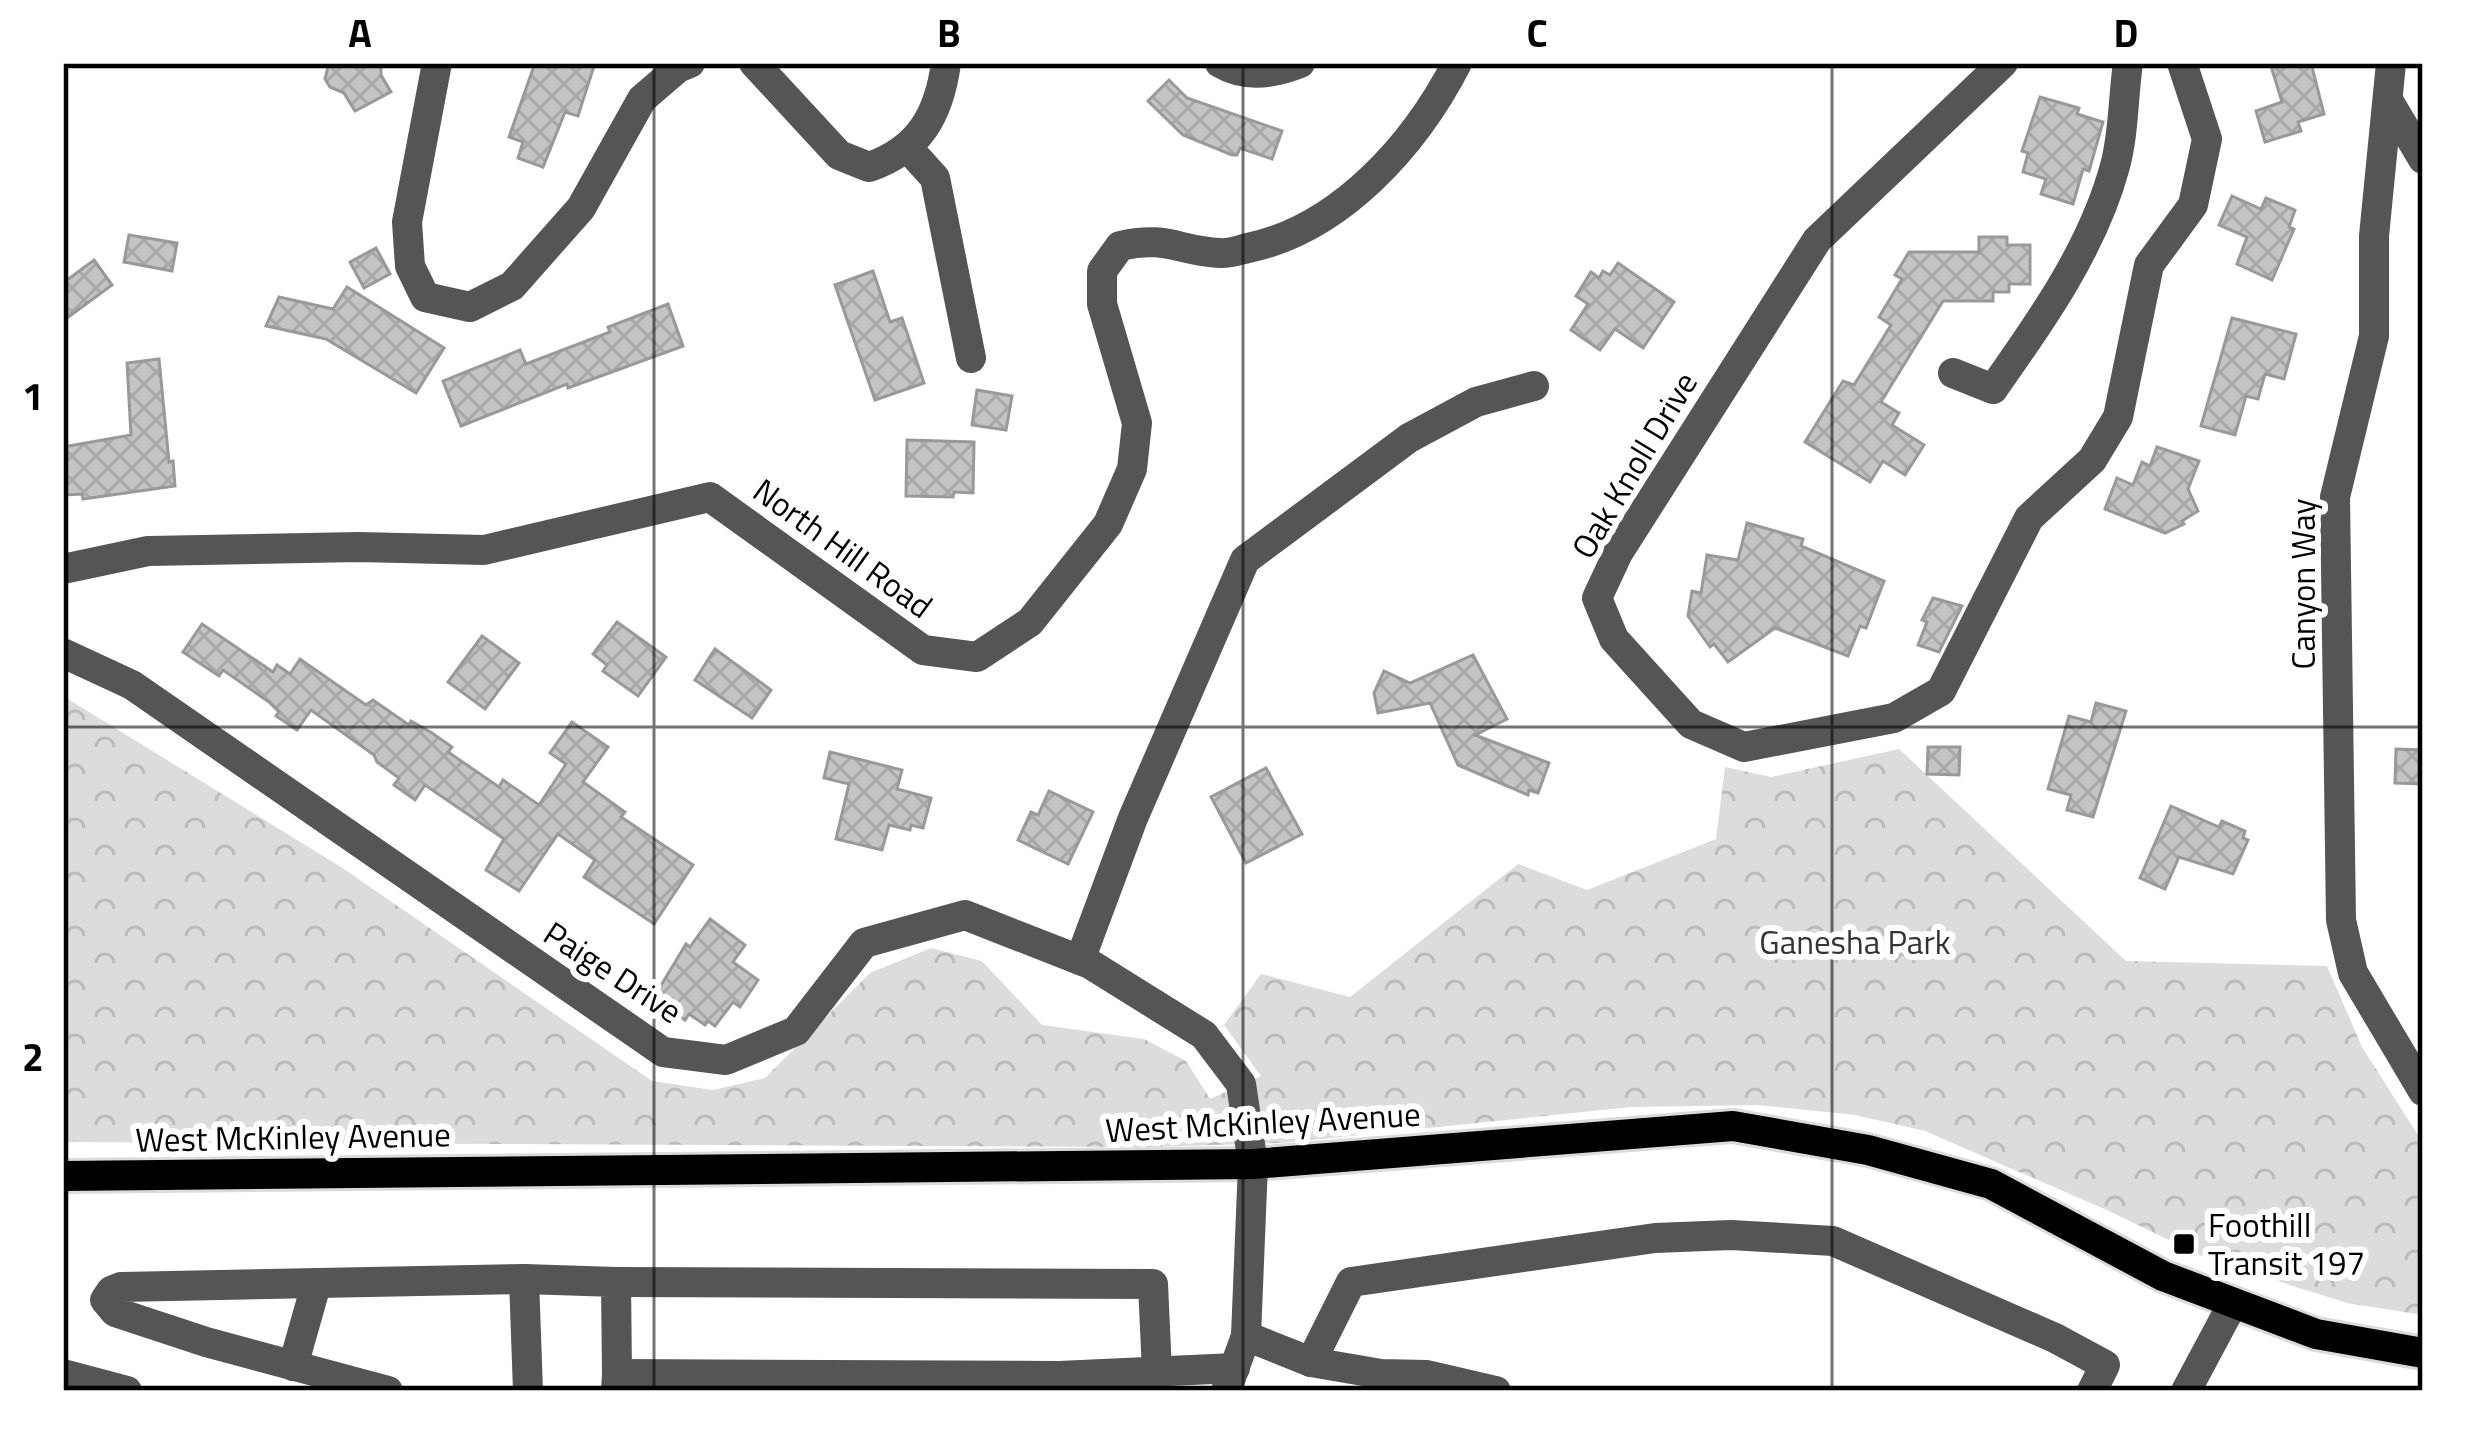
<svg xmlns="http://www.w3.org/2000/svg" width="2486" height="1454" font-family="'Titillium Web',sans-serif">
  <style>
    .park { fill: url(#park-crowns) }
    .building { fill: url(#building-cross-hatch); stroke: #999; stroke-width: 3 }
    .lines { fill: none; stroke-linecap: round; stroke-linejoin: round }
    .major-casing { stroke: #dbdbdb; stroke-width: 36 }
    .minor { stroke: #555; stroke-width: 30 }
    .major { stroke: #000; stroke-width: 30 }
    .grid { fill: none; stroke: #000; stroke-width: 3; stroke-opacity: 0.55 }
    .poi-dot { fill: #000; stroke: #fff; stroke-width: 4.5 }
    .labels { text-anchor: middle; stroke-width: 12; stroke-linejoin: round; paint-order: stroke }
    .street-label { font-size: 33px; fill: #000; stroke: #fff }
    .park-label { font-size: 33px; fill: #333; stroke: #fff }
    .poi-label { font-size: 33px; fill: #000; stroke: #fff; text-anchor: start }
    .neatline { fill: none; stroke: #000; stroke-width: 4.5 }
    .grid-label { font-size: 39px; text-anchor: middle; font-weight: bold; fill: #000 }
  </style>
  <defs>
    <pattern id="park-crowns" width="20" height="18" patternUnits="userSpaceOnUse" patternTransform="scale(3)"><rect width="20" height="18" fill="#dcdcdc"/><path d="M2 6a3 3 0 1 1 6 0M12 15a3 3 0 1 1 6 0" fill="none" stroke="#bbb"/></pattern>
    <pattern id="building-cross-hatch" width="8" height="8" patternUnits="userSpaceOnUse" patternTransform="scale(3)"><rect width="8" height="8" fill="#c4c4c4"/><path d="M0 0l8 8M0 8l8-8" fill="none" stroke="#a7a7a7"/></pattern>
  </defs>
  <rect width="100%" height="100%" fill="#fff"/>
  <path class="park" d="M63,696l278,171 311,214 61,9 52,-12 105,-105 61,-25 51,13 60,64 102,14 42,22 24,38 51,-23 -37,-51 37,-51 89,23 168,-133 69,26 129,-51 9,-72 46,10 128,-28 227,212 201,5 35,81 61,96v172l-76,-12 -139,-44 -99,-48 -184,-80 -70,-16 -97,-10 -126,2 -350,36 -133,4 -1086,-5z"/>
  <g class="building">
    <path d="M329,63h52v12l10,17 -36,19 -11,-18 -14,-6 -5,-8z"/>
    <path d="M535,63h60l-17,53 -13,-4 -22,55 -25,-9 5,-16 -14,-5z"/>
    <path d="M2270,63h41l13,51 -26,8 3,9 -36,11 -9,-31 26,-9z"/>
    <path d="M1169,80l18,18 95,33 -10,28 -32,-11 -3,7h-5l-49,-20 -35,-34z"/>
    <path d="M2040,97l39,11 -2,6 26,8 -14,49 -6,-2 -10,35 -32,-10 5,-15 -23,-7 5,-19 -6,-2z"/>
    <path d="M2232,196l29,13 5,-11 29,12 -6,17 5,2 -22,51 -35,-16 10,-27 -28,-12z"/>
    <path d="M129,235l48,8 -5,28 -48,-9z"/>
    <path d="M1979,237h28v8h23v39h-21v8h-16v9h-50l-62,101 18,11 -7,12 32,20 -19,30 -22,-14 -13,21 -65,-40 38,-61 11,4 37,-60 -12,-8 23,-38 -7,-4 14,-23h70z"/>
    <path d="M376,248l14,26 -26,14 -14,-26z"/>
    <path d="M94,260l18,25 -49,36v-38z"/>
    <path d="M1618,263l56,39 -31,46 -28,-19 -15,21 -29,-20 17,-26 -12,-8 15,-24 8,6 4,-7 7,4z"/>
    <path d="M873,271l17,51 12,-4 22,65 -49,17 -40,-115z"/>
    <path d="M347,287l97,61 -28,45 -90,-54 -60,-13 13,-29 54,12z"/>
    <path d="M668,304l15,42 -115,42 -1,-4 -106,42 -18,-45 77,-31 6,14 84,-32 -2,-5z"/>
    <path d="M2232,318l64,16 -12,45 -19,-5 -7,25 -12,-3 -11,39 -34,-9z"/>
    <path d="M159,359l10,103 4,-1 2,25 -92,13 -1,-5 -16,1 -3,-48 68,-12 -4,-72z"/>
    <path d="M977,390l35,6 -6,34 -34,-5z"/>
    <path d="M907,440l67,2 -1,51 -19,-1 -1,5 -47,-1z"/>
    <path d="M2157,447l42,14 -11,28 10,22 -16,10 2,3 -19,9 -60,-24 12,-31 16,7 9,-23 8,4z"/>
    <path d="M1747,523l56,16 -2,7 83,35 -18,47 -6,-2 -12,30 -73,-28 -47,34 -14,-18 -4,3 -22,-31 4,-25 9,2 6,-38 31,5z"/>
    <path d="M1933,598l29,8 -23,46 -21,-7 9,-23 -5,-2z"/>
    <path d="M617,622l49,35 -28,39 -35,-25 4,-6 -14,-11z"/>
    <path d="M202,624l71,48 4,-7 13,9 10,-15 66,46 7,-5 36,25 2,-4 21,12 20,14 -4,5 51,35 4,-7 36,25 27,-41 -16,-11 22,-31 36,25 -25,35 42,30 -4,5 72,48 -39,59 -70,-47 11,-17 -37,-26 -39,57 -33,-21 18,-31 -79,-54 -10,15 -21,-15 5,-7 -22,-16 -3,-7 -63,-45 -14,20 -21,-14 3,-4 -10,-10 -46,-32 -4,6 -36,-24z"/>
    <path d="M482,636l37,27 -34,46 -37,-27z"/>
    <path d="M715,649l56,41 -19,28 -57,-38z"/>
    <path d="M1473,655l34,64 -32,16 74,28 -11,30 -9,-3 -1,5 -70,-30 -28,-62 -52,10 -4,-20 10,-22 26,12z"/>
    <path d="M2096,703l30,8 -33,106 -26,-7 4,-15 -23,-6 21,-73 22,6z"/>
    <path d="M1928,747h32l-1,28 -32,-1z"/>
    <path d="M2396,749l27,1v34l-28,-1z"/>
    <path d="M830,752l72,18 -5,19 34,9 -8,30 -12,-3 -1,5 -21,-5 -7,25 -46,-11 13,-55 -25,-6z"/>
    <path d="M1266,768l36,66 -56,29 -35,-66z"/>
    <path d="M1049,791l44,21 -25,52 -50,-24 13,-28 7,3z"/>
    <path d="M2171,806l48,21 3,-6 23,10 -2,7 5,2 -15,34 -54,-17 -14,32 -25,-11z"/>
    <path d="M710,919l35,26 -12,17 25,18 -18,27 -7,-5 -18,24 -7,-5 -3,4 -16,-11 -4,6 -31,-23 32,-53 4,3z"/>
  </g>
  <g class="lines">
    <defs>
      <path id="major" d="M63,1176l1190,-12 480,-38 135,24 123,34 172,92 153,58 107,19"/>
    </defs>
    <use href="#major" class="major-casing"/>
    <g class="minor">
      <path d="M437,63l-30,159 3,44 15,31 45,10 42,-21 69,-78 61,-109 36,-31 12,-5"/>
      <path d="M754,63l85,92 30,12c50,-17 70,-52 77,-104"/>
      <path d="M1220,63c25,15 55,10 80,0"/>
      <path d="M2003,63l-186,177 -199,313 -21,45 17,41 77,85 53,23 150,-29 47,-27 88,-173 63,-58 26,-43 31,-152 44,-60 14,-66 -25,-76"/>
      <path d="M2391,63l-17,173v100l-39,161 6,423 12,53 70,118"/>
      <path d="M2389,102l34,57"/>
      <path d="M907,147l28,31 36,180"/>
      <path d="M1953,373l40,16c48,-68 100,-141 122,-223 9,-33 8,-69 13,-103"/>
      <path d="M63,569l85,-18 211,-4 125,3 226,-53 213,153 54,7 53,-35 78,-98 24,-55 5,-46 -35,-119v-33l18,-25c47,-11 58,5 100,7 9,1 19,-3 28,-5 92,-19 167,-103 209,-185"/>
      <path d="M63,653l69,32 531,367 63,8 70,-29 68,-88 101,-28 125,49 114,71 37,49 12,80 -7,172 -20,55"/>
      <path d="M1080,960l53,-142 112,-258 164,-122 67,-36 58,-16"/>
      <path d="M524,1279l4,112"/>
      <path d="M616,1282l537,2 4,88"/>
      <path d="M1246,1336l65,26 70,12 46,1 69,16"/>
      <path d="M1311,1362l40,-80 304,-44 76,-3 102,6 222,97 50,27 -13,26"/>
      <path d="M293,1366l23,-81"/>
      <path d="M63,1374l64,17"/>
      <path d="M388,1391l-182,-49 -91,-30 -10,-12 6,-9 10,-4 403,-8 92,3 1,92"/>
      <path d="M616,1391l1,-17 442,2 176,-8"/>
      <path d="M2186,1391l47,-88"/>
    </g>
    <use href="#major" class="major"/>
  </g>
  <path class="grid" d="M654,63v1328M1243,63v1328M1832,63v1328M63,727h2360"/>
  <rect class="poi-dot" x="2172" y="1232" width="24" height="24" rx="6"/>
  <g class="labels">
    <g class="street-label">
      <text transform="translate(1634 465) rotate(-59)" y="12">Oak Knoll Drive</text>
      <text transform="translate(843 548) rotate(36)" y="12">North Hill Road</text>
      <text transform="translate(2303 584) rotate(-90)" y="12">Canyon Way</text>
      <text transform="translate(613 972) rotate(33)" y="12">Paige Drive</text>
      <text transform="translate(1263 1122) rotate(-3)" y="12">West McKinley Avenue</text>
      <text transform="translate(293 1137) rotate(-1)" y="12">West McKinley Avenue</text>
    </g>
    <g class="park-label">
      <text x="1855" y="954">Ganesha Park</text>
    </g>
    <g class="poi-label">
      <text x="2208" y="1237">Foothill<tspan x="2208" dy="38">Transit 197</tspan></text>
    </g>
  </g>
  <rect width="2486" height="1454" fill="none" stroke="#ffffff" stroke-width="132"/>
  <rect x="66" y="66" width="2354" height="1322" class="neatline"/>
  <g class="grid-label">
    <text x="360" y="47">A</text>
    <text x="949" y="47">B</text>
    <text x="1537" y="47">C</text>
    <text x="2126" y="47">D</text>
    <text x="33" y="410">1</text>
    <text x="33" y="1071">2</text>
  </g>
</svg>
